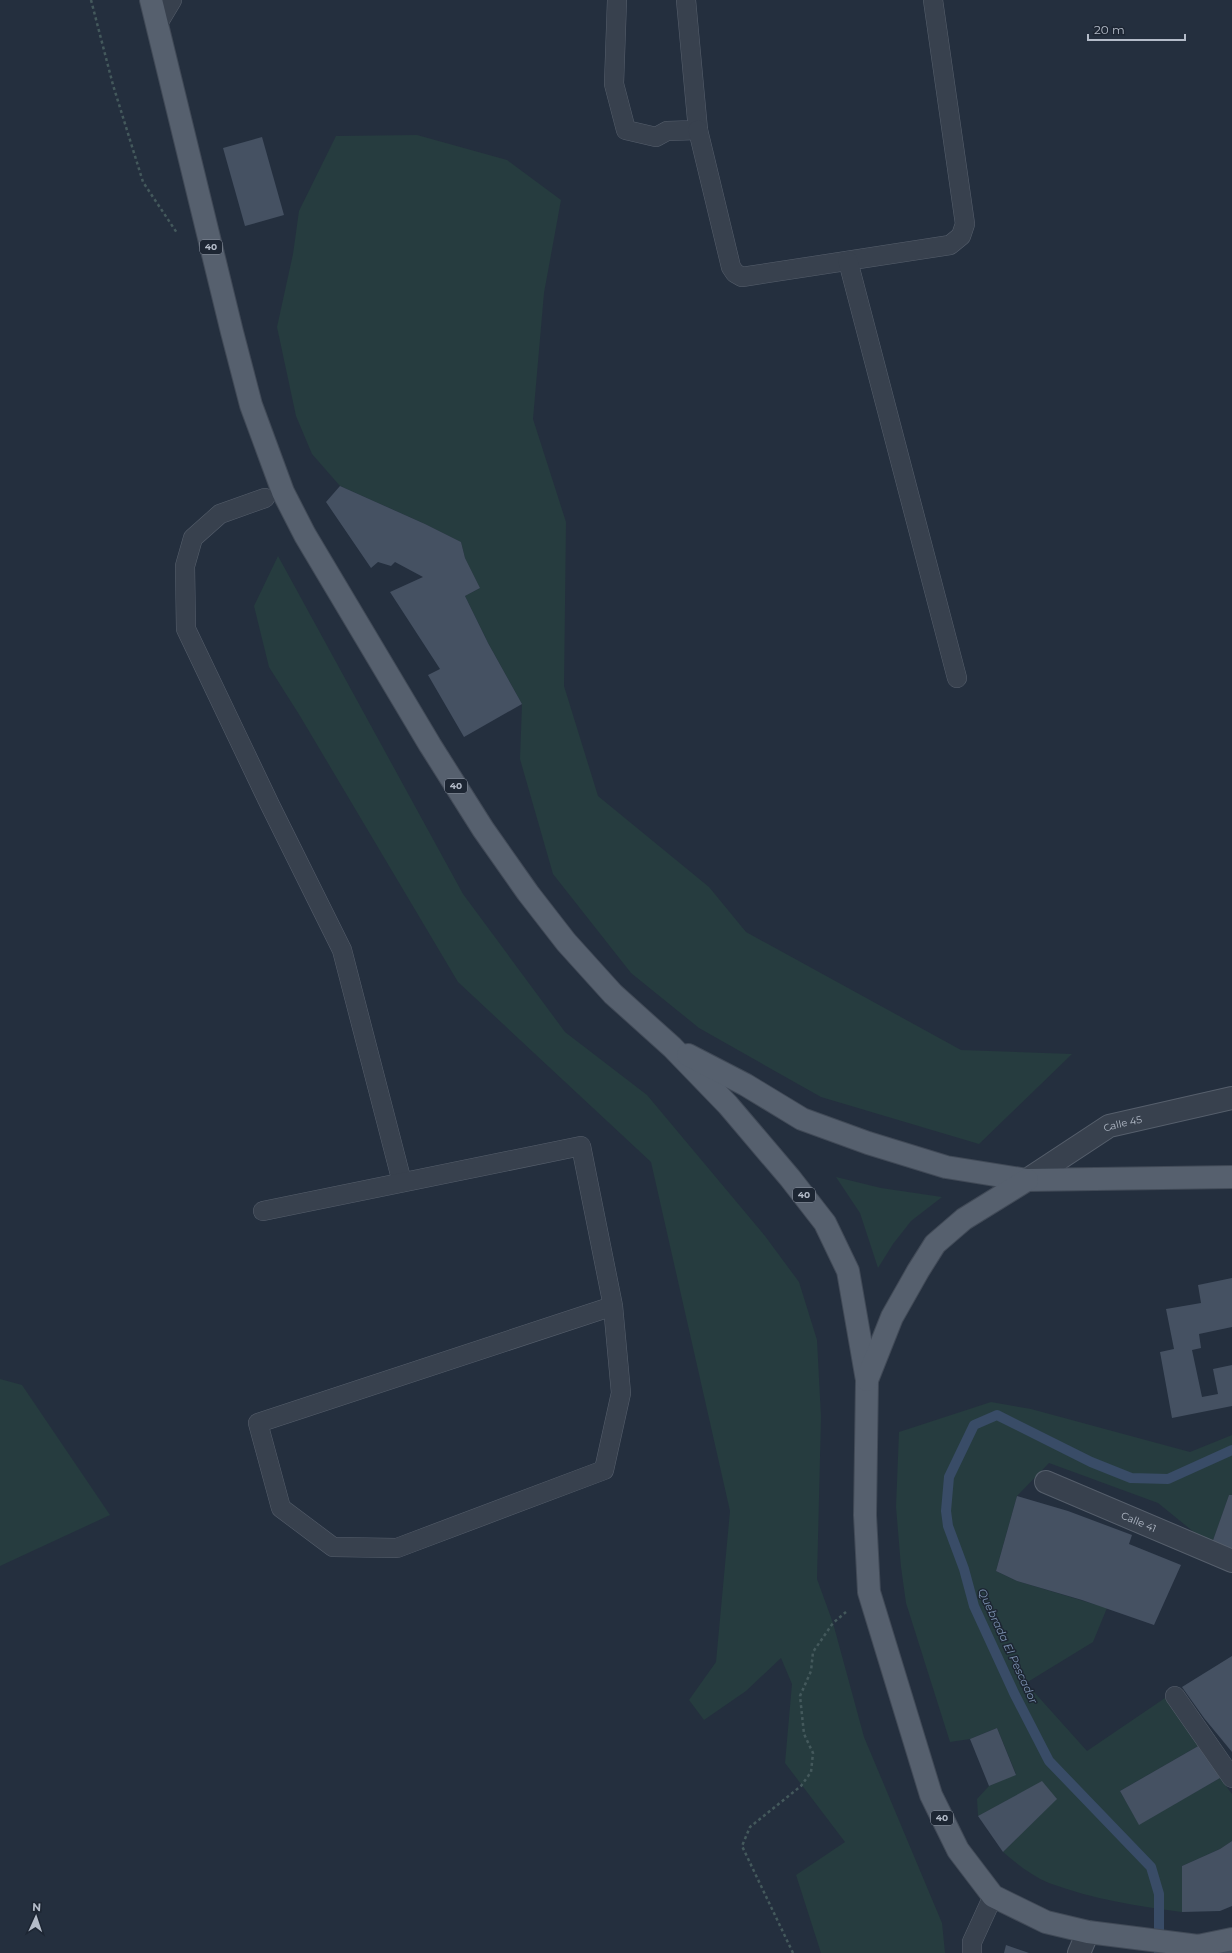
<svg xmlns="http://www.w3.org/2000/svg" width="1232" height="1953" font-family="Montserrat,sans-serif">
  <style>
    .green { fill: #263c3f }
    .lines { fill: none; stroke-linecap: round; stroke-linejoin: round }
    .stream { stroke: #394c67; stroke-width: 10 }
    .building { fill: #455162 }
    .lane-casing { stroke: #565f6c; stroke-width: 20 }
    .street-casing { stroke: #565f6c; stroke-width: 24 }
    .secondary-casing { stroke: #565f6c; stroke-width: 24 }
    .primary-casing { stroke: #414a57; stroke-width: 24 }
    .path { stroke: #44595c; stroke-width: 2.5; stroke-dasharray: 3 3; stroke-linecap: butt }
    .lane { stroke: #38414e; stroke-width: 19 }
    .street { stroke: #38414e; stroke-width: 22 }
    .secondary { stroke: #465061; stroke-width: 22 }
    .primary { stroke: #56606e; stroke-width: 22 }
    .labels { text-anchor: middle; stroke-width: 3; stroke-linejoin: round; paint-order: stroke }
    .shield { fill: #1d2633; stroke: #878f9c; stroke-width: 1 }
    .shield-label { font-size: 9px; font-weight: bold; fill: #b4bcc9 }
    .street-label { font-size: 10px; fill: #b4bcc9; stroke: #1d2633 }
    .water-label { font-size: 11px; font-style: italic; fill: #7c92b1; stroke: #1d2633 }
  </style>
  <rect width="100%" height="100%" fill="#242f3e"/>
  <g class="green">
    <path d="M417,135l90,25 54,40 -17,93 -11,126 33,103 -2,164 34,110 111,91 37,45 215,118 111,4 -93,90 -158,-47 -122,-69 -68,-55 -78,-99 -33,-115 2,-55 -34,-61 -23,-47 15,-8 -15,-30 -4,-16 -36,-18 -85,-38 -28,-32 -16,-38 -19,-89 16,-73 6,-43 37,-75z"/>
    <path d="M278,556l185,338 102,138 82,63 118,141 34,46 18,58 4,77 -4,162 16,44 31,114 78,186 3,30h-124l-25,-78 49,-33 -60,-79 7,-79 -11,-26 -35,33 -42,29 -15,-20 27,-38 14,-151 -79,-349 -193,-180 -158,-266 -31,-49 -15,-61z"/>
    <path d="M836,1177l45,11 61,9 -31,24 -18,23 -15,24 -18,-55z"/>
    <path d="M0,1379l22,6 88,130 -110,51z"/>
    <path d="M991,1402l40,7 159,43 42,-17v60h-3l-18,51 -53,-43 -109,-40 -32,33 -21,75 21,10 90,27 -14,34 -67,41 61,68 78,-53 35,47 -80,46 19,33 81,-46 12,16v47l-12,8 -38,17v46c-45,-6 -90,-13 -133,-29 -17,-7 -32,-19 -46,-31l53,-53 -14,-17 -64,34 -1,-17 12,-13 27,-12 -19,-46 -27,11 -20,3 -44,-139 -5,-36 -5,-60 3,-75z"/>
  </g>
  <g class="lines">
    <path class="stream" d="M1159,1953v-59l-8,-27 -102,-106 -35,-68 -40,-87 -10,-37 -16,-43 -2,-15 3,-34 25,-52 23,-10 94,47 40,16 37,1 64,-29"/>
  </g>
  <g class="building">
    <path d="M262,137l22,78 -39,11 -22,-78z"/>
    <path d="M340,486l85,38 36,18 4,16 15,30 -15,8 23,47 34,61 -58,33 -36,-62 12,-6 -50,-77 33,-15 -28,-15 -4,4 -13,-4 -7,6 -45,-66z"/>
    <path d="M1232,1278v49l-33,7 2,14 -9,2 10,47 16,-3 -5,-25 19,-4v41l-60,12 -12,-66 14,-3 -8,-40 35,-6 -3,-18z"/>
    <path d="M1229,1495h3v59l-21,-8z"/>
    <path d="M1017,1496l51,15 64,24 -3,9 52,21 -27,60 -72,-25 -65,-19 -21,-10z"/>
    <path d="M1232,1656v96l-28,-34 -22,-31z"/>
    <path d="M997,1728l19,47 -27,11 -19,-47z"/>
    <path d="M1200,1745l20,33 -81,47 -19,-34z"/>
    <path d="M1042,1781l15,18 -54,53 -25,-36z"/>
    <path d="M1232,1841v65l-12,5 -38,1v-46l38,-17z"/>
    <path d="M1006,1945l23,8h-25z"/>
  </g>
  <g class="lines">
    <defs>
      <g id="lane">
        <path d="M617,0l-3,84 12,46 30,7 11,-6 31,-1 -12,-130"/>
        <path d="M157,25l15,-25"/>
        <path d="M698,130l33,137 4,6 7,4 208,-32 11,-9 4,-12 -32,-224"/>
        <path d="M848,261l109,417"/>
        <path d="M265,498l-45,16 -27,24 -8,28 1,63 84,176 72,145 60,232"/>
        <path d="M263,1211l318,-65 32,160 8,87 -17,77 -207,78 -64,-1 -52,-39 -23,-85 355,-117"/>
        <path d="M1175,1696l57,82"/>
        <path d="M972,1953v-11l21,-46"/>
      </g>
      <g id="street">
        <path id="s1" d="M1027,1180l82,-54 123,-28"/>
        <path id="s2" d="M1046,1482l186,79"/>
        <path d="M1079,1953l9,-21"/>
      </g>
      <path id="secondary" d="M1198,1946l34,6"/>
      <g id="primary">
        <path d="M151,0l81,332 19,73 32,87 22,43 125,210 53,84 45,64 38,49 47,52 59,53 56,58 62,73 35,45 23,48 19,109 -2,135 4,77 62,203 27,55 35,46 53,26 42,10 110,14 34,-7"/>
        <path d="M688,1055l58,30 56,34 66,24 78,24 81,13 205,-3"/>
        <path d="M867,1380l25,-63 26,-46 17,-27 29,-25 63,-39"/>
      </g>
    </defs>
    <use href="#lane" class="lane-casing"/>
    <use href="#street" class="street-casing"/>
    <use href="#secondary" class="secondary-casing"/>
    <use href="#primary" class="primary-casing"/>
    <g class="path">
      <path d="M91,0l22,85 30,97 34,51"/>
      <path d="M793,1953l-51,-107 8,-19 51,-41 10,-14 2,-19 -9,-19 -4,-38 11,-25 2,-19 20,-29 13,-11"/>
    </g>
    <use href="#lane" class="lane"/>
    <use href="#street" class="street"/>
    <use href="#secondary" class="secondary"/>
    <use href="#primary" class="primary"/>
  </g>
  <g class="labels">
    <g class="shield">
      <rect x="200" y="240" width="22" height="14" rx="3"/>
      <rect x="445" y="779" width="22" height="14" rx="3"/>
      <rect x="793" y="1188" width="22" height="14" rx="3"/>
      <rect x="931" y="1811" width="22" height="14" rx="3"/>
    </g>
    <g class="shield-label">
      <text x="211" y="250">40</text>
      <text x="456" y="789">40</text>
      <text x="804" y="1198">40</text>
      <text x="942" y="1821">40</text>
    </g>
    <g class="street-label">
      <text dy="4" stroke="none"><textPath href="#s1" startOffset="112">Calle 45</textPath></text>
      <text dy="4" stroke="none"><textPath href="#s2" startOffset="101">Calle 41</textPath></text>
    </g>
    <g class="water-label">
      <text transform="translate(1008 1646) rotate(65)" y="4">Quebrada El Pescador</text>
    </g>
  </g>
  <g transform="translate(36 1917) rotate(3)" stroke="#1d2633" stroke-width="3" paint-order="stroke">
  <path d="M0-3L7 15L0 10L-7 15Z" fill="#b4bcc9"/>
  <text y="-6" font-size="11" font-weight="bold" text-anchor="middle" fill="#b4bcc9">N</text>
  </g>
  <path d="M1088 34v6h97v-6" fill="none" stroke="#b4bcc9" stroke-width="2"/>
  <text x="1094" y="34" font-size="12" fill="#b4bcc9" stroke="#1d2633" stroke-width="3" paint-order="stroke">20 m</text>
</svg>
